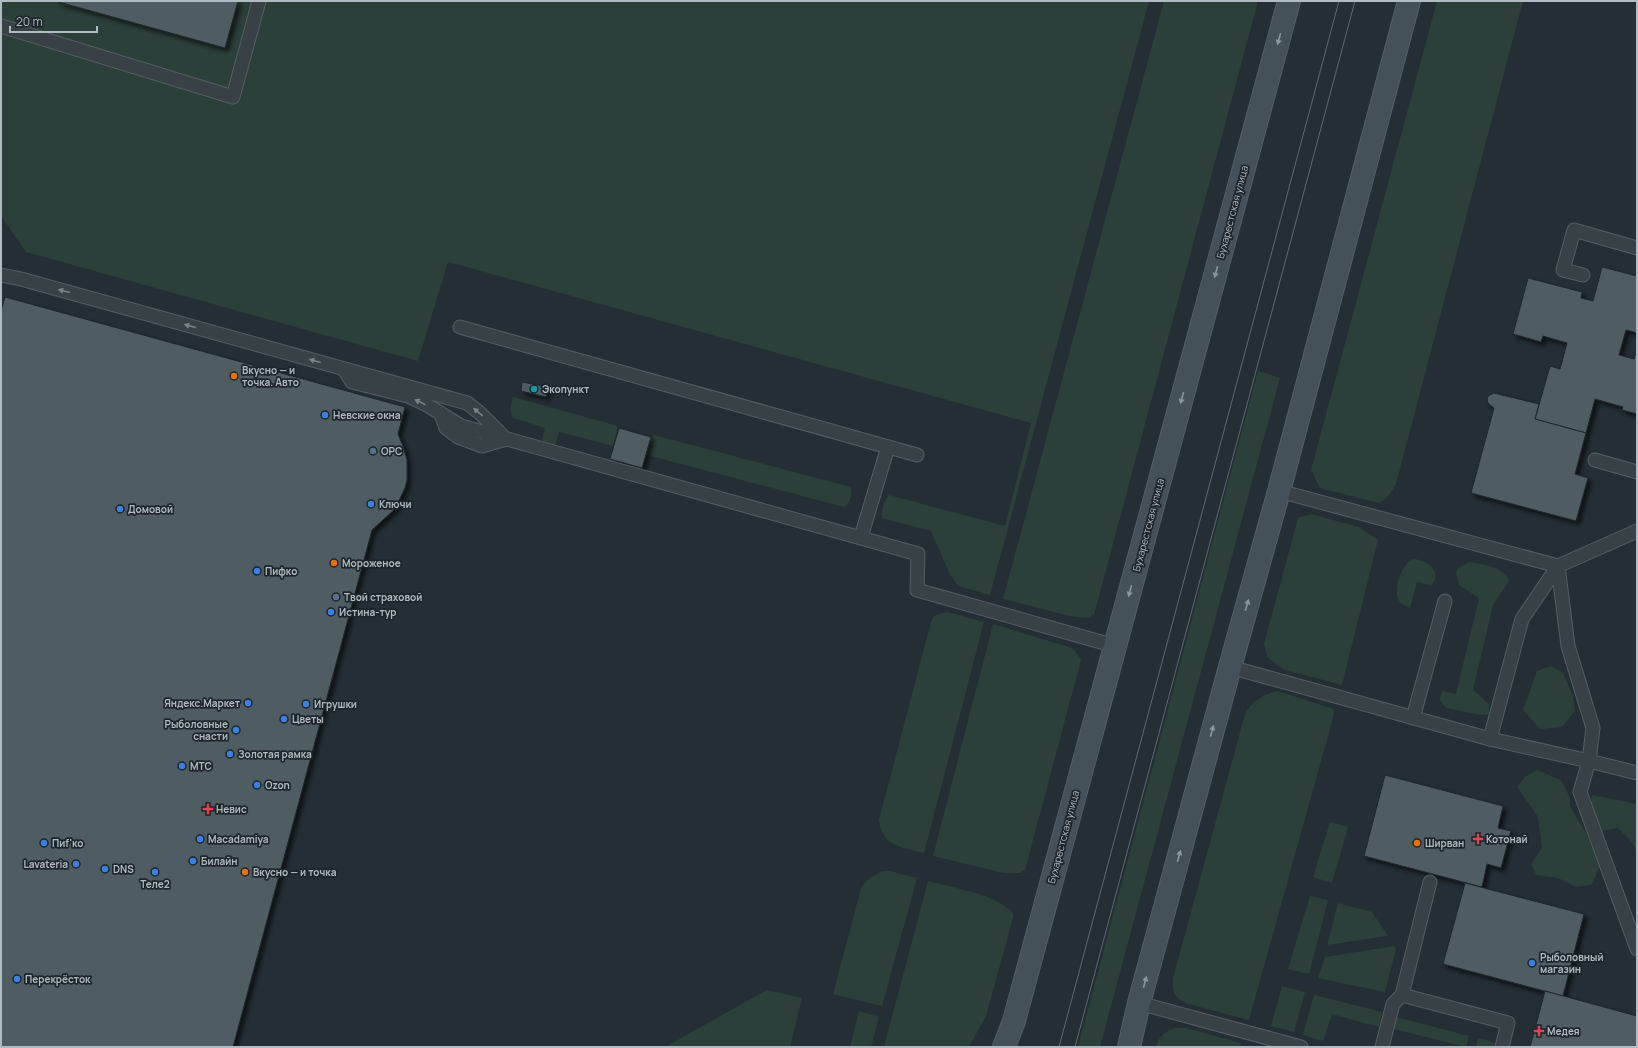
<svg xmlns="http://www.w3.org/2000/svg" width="1638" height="1048" font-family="Manrope,sans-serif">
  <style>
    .green { fill: #2c3f3a }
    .building { fill: #4f5d64; stroke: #1e282d; filter: url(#shadow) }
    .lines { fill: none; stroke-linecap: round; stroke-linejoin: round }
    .lane-casing { stroke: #545f64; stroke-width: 15 }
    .secondary-casing { stroke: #545f64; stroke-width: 24 }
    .lane { stroke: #374146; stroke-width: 13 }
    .secondary { stroke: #455158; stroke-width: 22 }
    .tram { stroke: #5d696f; stroke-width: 1 }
    .oneway { fill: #8b979d }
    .oneway2 { fill: #7a858a }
    .food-dot { fill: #e8710a; stroke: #1c262b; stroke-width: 1.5 }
    .culture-dot { fill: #0f9aa8; stroke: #1c262b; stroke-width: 1.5 }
    .shop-dot { fill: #3f7fe0; stroke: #1c262b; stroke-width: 1.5 }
    .service-dot { fill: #5c6f8a; stroke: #1c262b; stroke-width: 1.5 }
    .health-dot { fill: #e0444e; stroke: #1c262b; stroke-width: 1.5 }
    .labels { text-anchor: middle; stroke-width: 3.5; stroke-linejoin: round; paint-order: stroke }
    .street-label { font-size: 10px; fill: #b1bcc2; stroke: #1c262b }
    .poi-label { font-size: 10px; font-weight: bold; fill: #b1bcc2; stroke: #1c262b; text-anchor: start }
  </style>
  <defs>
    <filter id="shadow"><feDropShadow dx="3.5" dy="3.5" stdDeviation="2" flood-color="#0009"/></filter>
  </defs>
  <rect width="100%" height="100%" fill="#232f35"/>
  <g class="green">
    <path d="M1,1h1148l-159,594 -32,-9 -8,-11 -19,-44 -49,-13c-1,-8 1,-16 7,-23l116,31 26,-103 -583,-161 -30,99 -392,-109 -25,-36z"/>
    <path d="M1164,1h94l-164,614 -8,3 -17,-2 -66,-17z"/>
    <path d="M1437,1h86l-127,483c-5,9 -8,14 -17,19l-59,-15 -9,-18z"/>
    <path d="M1258,371l22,7 -180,669h-22z"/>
    <path d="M513,397l105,29 -5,20 -54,-14 -4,13 -13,-4 3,-13 -32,-10c-4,-7 -2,-13 0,-21z"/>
    <path d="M654,435l197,52c2,7 -1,16 -7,20l-197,-52 4,-17z"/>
    <path d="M1311,514l48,13 19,13 -36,145 -57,-15 -18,-13 -3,-13 34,-126z"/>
    <path d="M1414,559c13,1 30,14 17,26l-14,-3 -7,26 -10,-5c-1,-3 -4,-8 -3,-12 0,-11 6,-28 17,-32z"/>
    <path d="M1469,562c12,2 37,5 40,19l-16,24 -20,85 16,14v10l-7,1 -36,-7 -6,-8 2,-9 14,3 23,-96 -20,-13c-4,-16 -5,-15 10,-23z"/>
    <path d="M947,612l37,10 -60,231c-22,-6 -42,-6 -45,-33l52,-198 3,-6z"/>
    <path d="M993,624l79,24 6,7 3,5 -56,210 -5,3h-17l-70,-17z"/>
    <path d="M1551,666l12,7 10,23 2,15 -13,16 -22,2 -17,-19 14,-39z"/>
    <path d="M1278,691l56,18 -1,9 -84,302 -61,-16c-14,-7 -16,-10 -15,-26l72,-264c8,-14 17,-19 33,-23z"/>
    <path d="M1537,770l24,10 9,18v9l16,26 14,34 -9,18 -15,2 -18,-9 -22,-3 -5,-11 11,-16 -4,-31 -21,-30 9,-11z"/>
    <path d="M1592,795l45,9v50l-4,-11 -15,-15 -16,3 -11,-26z"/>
    <path d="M1330,822l18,5 -16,56 -19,-6z"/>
    <path d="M882,871h8l27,7 -35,128 -49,-12 28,-106 8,-10z"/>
    <path d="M928,881c25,7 70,13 86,33l-28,102 -17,31h-85z"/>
    <path d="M1310,896l18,4 -19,74 -21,-5z"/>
    <path d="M1338,903l34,9 16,24 -61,9z"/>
    <path d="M1394,946l2,3 -11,43 -67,-14 7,-21z"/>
    <path d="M1282,986l23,6 -11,40 -23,-6z"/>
    <path d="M767,990l35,8 -12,49h-125z"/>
    <path d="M1314,995l68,17 -3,15 -47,-13 -9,27 -20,-6z"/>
    <path d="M859,1011l20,6 -8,30h-21z"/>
    <path d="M1396,1017l73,19 -3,11 -73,-18z"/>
    <path d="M1175,1028h11l55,15 -1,4h-84c3,-11 8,-15 19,-19z"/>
    <path d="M1478,1038l19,5 -1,4h-20z"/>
  </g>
  <g class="building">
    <path d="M55,1h183l-13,47z"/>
    <path d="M1602,267l35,9v57l-11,-3 -7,25 15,4 1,-4h2v59l-15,-4 1,-3 -28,-8 -9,34 -51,-14 15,-53 10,3 7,-26 -24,-7 -2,6 -28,-8 15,-56 54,14 -1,6 12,3z"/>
    <path d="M5,297l400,110 -7,27 5,12 4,14v20l-2,8 -10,21 -23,21 -139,517h-232v-736z"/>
    <path d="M522,382l26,5 -2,10 -25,-6z"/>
    <path d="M1494,393l45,11 -4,15 51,14 -11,41 13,4 -12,43 -105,-28 23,-85 -6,-5 -1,-3 1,-4z"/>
    <path d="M619,428l32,9 -9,31 -32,-9z"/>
    <path d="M1385,775l118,31 -5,22 13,3 -10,37 -14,-4 -5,23 -118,-31z"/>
    <path d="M1465,883l119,31 -21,82 -120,-32z"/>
    <path d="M1545,991l92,25v31h-107z"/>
  </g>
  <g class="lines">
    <defs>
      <g id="lane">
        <path d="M1,26l232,71 26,-96"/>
        <path d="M1,275l20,4 446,124 13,10 25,25"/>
        <path d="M1583,275l-20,-5 11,-40 63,18"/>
        <path d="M460,327l457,128"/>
        <path d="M344,369l8,13 56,14 19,9 34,21 457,128 -1,36 198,56"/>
        <path d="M441,414l5,14 12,9 24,9 24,-7"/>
        <path d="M1595,460l42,12"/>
        <path d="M1279,491l279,75"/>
        <path d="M861,537l27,-90"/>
        <path d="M1558,566l10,80 25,82 -4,33 -9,31 57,157"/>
        <path d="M1230,667l260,72 99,22 48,12"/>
        <path d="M1413,718l32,-117"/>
        <path d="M1490,739l32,-120 36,-53 79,-35"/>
        <path d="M1430,882l-28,113 106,28 -6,24"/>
        <path d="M1139,1003l162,44"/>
        <path d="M1382,1047l11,-43 9,-9"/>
      </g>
      <g id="secondary">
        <path d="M1004,1047l10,-26 275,-1020"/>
        <path d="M1129,1047l10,-44 91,-336 49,-176 130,-490"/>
      </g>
    </defs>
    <use href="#lane" class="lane-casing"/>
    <use href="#secondary" class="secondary-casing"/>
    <use href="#lane" class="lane"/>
    <use href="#secondary" class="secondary"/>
    <g class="tram">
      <path d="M1059,1047l280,-1046"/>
      <path d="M1075,1047l280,-1046"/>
    </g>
  </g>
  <defs><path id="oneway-solid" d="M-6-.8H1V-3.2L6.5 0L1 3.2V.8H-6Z"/></defs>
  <g class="oneway">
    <use href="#oneway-solid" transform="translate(1279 39) rotate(105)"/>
    <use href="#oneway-solid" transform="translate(1216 272) rotate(105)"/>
    <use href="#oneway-solid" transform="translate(1182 398) rotate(105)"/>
    <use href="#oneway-solid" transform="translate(1130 591) rotate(105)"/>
    <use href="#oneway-solid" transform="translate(1247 605) rotate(-74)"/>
    <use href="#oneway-solid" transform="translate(1212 731) rotate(-75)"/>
    <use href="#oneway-solid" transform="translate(1179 856) rotate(-75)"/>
    <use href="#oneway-solid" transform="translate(1145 982) rotate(-75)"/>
  </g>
  <g class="oneway2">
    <use href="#oneway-solid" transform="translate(64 291) rotate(-165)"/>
    <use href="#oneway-solid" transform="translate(190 326) rotate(-165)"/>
    <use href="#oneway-solid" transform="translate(315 361) rotate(-165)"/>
    <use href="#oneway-solid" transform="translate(420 402) rotate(-154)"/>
    <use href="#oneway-solid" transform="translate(478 412) rotate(-140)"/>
  </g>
  <g class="food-dot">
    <circle cx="234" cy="376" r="4"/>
    <circle cx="334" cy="563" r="4"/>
    <circle cx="1417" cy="843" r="4"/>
    <circle cx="245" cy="872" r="4"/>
  </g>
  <circle class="culture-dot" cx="534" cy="389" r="4"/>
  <g class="shop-dot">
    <circle cx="325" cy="415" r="4"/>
    <circle cx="371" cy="504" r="4"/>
    <circle cx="120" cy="509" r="4"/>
    <circle cx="257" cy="571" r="4"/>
    <circle cx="331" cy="612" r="4"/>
    <circle cx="248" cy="703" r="4"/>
    <circle cx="306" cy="704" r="4"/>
    <circle cx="284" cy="719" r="4"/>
    <circle cx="236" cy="730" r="4"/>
    <circle cx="230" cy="754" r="4"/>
    <circle cx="182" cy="766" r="4"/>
    <circle cx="257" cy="785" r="4"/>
    <circle cx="200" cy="839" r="4"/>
    <circle cx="44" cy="843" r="4"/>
    <circle cx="193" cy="861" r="4"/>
    <circle cx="76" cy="864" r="4"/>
    <circle cx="105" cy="869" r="4"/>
    <circle cx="155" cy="872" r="4"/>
    <circle cx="1532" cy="963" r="4"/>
    <circle cx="17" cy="979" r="4"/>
  </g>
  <g class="service-dot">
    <circle cx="373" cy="451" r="4"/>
    <circle cx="336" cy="597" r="4"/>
  </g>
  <g class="health-dot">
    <path d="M206 803h4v4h4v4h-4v4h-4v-4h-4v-4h4z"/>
    <path d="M1476 833h4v4h4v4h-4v4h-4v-4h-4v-4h4z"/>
    <path d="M1537 1025h4v4h4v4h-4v4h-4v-4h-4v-4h4z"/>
  </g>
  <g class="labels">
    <g class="street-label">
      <text transform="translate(1232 212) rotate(-75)" y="4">Бухарестская улица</text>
      <text transform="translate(1148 525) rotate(-75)" y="4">Бухарестская улица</text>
      <text transform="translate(1063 837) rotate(-75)" y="4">Бухарестская улица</text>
    </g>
    <g class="poi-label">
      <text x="242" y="374">Вкусно — и<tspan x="242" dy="12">точка. Авто</tspan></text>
      <text x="542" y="393">Экопункт</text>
      <text x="333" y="419">Невские окна</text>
      <text x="381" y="455">ОРС</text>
      <text x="379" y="508">Ключи</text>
      <text x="128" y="513">Домовой</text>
      <text x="342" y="567">Мороженое</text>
      <text x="265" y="575">Пифко</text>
      <text x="344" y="601">Твой страховой</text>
      <text x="339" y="616">Истина-тур</text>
      <text x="240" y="707" text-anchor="end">Яндекс.Маркет</text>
      <text x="314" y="708">Игрушки</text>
      <text x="292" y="723">Цветы</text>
      <text x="228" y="728" text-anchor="end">Рыболовные<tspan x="228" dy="12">снасти</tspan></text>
      <text x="238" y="758">Золотая рамка</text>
      <text x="190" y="770">МТС</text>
      <text x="265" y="789">Ozon</text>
      <text x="216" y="813">Невис</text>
      <text x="208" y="843">Macadamiya</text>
      <text x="1486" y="843">Котонай</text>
      <text x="52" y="847">Пиf'ко</text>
      <text x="1425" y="847">Ширван</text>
      <text x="201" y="865">Билайн</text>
      <text x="68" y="868" text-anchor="end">Lavateria</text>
      <text x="113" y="873">DNS</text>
      <text x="253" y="876">Вкусно — и точка</text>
      <text x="155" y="888" text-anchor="middle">Теле2</text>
      <text x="1540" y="961">Рыболовный<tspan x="1540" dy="12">магазин</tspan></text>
      <text x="25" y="983">Перекрёсток</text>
      <text x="1547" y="1035">Медея</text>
    </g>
  </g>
  <rect width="1638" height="1048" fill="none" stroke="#b1bcc2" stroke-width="4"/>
  <path d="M10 26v6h87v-6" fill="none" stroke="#b1bcc2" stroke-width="2"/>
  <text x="16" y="26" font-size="12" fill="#b1bcc2" stroke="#1c262b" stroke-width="3" paint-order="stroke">20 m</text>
</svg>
